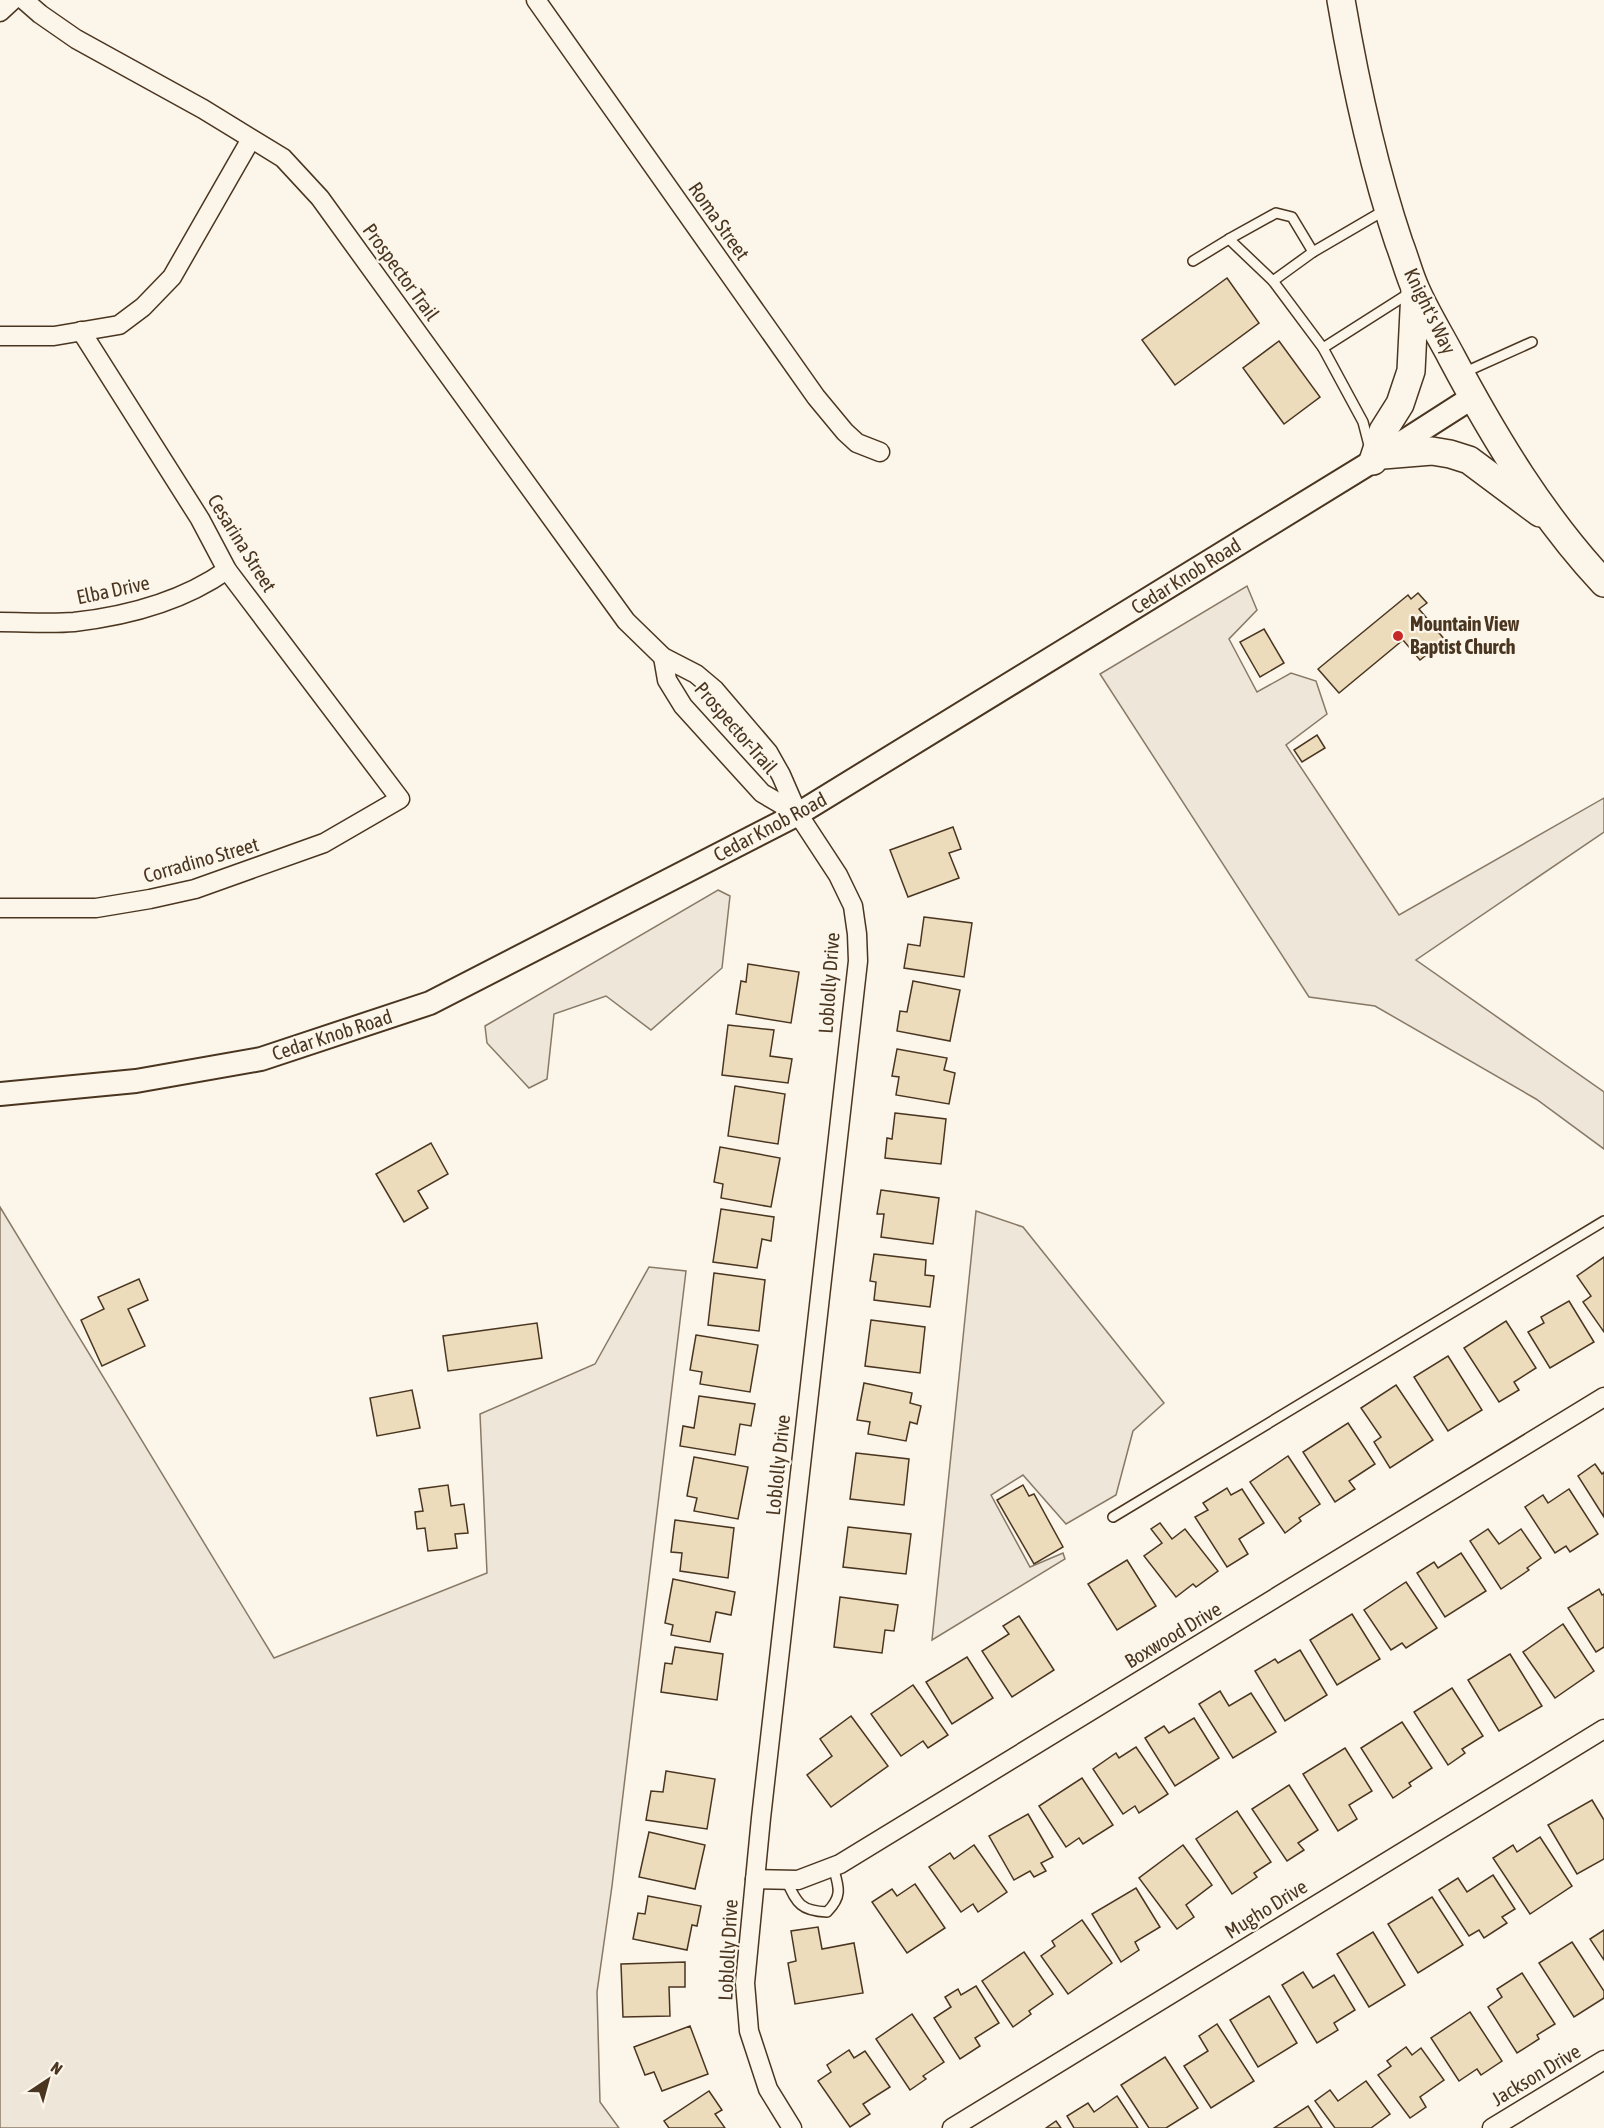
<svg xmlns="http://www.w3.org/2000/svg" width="1604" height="2128" font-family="'Asap Condensed',sans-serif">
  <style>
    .green { fill: #ede6d9; stroke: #887966; stroke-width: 1.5 }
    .building { fill: #ecdcbc; stroke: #4a3520; stroke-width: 1.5 }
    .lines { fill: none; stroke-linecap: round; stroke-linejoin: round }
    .service-casing { stroke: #4a3520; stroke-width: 12 }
    .minor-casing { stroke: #4a3520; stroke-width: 21 }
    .tertiary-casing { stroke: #4a3520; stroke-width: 26 }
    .secondary-casing { stroke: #4a3520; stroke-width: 30 }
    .service { stroke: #fbf6e9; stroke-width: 9 }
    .minor { stroke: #fbf6e9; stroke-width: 18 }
    .tertiary { stroke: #fbf6e9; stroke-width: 22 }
    .secondary { stroke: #fbf6e9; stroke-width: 27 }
    .poi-dot { fill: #c62828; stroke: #fbf6e9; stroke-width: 2 }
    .labels { text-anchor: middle; stroke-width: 4.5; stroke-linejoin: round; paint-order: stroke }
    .street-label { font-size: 20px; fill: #4a3520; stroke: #fbf6e9 }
    .poi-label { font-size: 20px; font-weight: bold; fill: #4a3520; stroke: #fbf6e9; text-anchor: start }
  </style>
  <rect width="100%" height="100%" fill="#fbf6e9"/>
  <g class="green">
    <path d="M1247,586l10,24 -28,29 28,53 34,-19 25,8 11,33 -41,31 113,170 205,-117v34l-188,128 188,132v57l-68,-50 -161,-93 -66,-9 -209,-323z"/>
    <path d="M718,890l12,6 -8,72 -71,62 -45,-34 -52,18 -7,65 -18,9 -42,-45 -2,-17z"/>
    <path d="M0,1207l274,451 213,-85 -7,-159 115,-50 54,-97 37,4 -74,615 -15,106 3,110 19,26h-619z"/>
    <path d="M976,1211l47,16 141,176 -31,28 -17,64 -50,29 -43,-49 -32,20 39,72 33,-14 2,6 -133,81z"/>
  </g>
  <g class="building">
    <path d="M1227,278l32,45 -84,62 -33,-45z"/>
    <path d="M1279,341l41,56 -36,27 -41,-56z"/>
    <path d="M1418,593l9,10 -8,6 26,31 -25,20 -17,-20 -64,53 -21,-24 90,-74 3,4z"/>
    <path d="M1264,629l20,34 -24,14 -20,-35z"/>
    <path d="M1317,735l8,13 -23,14 -8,-12z"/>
    <path d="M953,827l8,22 -12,4 10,25 -51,19 -18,-47z"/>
    <path d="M924,917l48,6 -8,54 -60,-9 4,-24 12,2z"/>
    <path d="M748,964l51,8 -8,51 -55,-9 5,-33 5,1z"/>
    <path d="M913,981l47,9 -10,51 -53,-10 3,-20 7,1z"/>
    <path d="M728,1025l46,5 -4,26 22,3 -4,24 -66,-8z"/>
    <path d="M897,1049l50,9 -3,12 11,3 -6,31 -53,-9 3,-18 -7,-1z"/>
    <path d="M735,1086l50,8 -7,50 -50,-8z"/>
    <path d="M895,1113l51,6 -5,45 -56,-6 2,-20 5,1z"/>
    <path d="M431,1143l17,31 -30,17 10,17 -24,14 -28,-48z"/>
    <path d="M720,1147l60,11 -9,49 -50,-9 2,-14 -9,-2z"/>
    <path d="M881,1190l58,8 -6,46 -52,-7 3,-23h-7z"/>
    <path d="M721,1209l53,8 -3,24 -9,-2 -5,29 -44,-6z"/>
    <path d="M874,1254l52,6 -1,15 9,1 -4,31 -56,-7 2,-18 -6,-1z"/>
    <path d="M1604,1257v75l-21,-30 8,-6 -14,-20z"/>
    <path d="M714,1273l51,7 -6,51 -51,-6z"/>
    <path d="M139,1279l9,21 -20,9 17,37 -43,20 -21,-46 23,-11 -6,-12z"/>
    <path d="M1569,1301l25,41 -44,26 -22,-36 16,-9 -3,-6z"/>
    <path d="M871,1320l54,7 -5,46 -55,-7z"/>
    <path d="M1506,1321l30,47 -22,14 5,8 -20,12 -35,-54z"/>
    <path d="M537,1323l5,35 -94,13 -5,-35z"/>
    <path d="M696,1335l62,10 -8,47 -50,-8 2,-12 -12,-2z"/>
    <path d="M1448,1356l34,54 -34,21 -34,-54z"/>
    <path d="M864,1383l48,10 -2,10 11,3 -4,18 -7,-2 -4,19 -38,-7 2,-12 -13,-2z"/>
    <path d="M1396,1385l37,55 -43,28 -16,-26 7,-5 -20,-29z"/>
    <path d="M412,1390l8,38 -43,8 -7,-38z"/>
    <path d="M699,1396l56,8 -4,22 -11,-2 -5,31 -55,-9 3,-20 11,2z"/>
    <path d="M1348,1423l27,41 -26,17 6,8 -20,13 -32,-50z"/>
    <path d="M856,1453l53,6 -5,46 -54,-6z"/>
    <path d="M1288,1456l32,48 -21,14 2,3 -16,12 -35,-51z"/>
    <path d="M694,1457l54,10 -10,52 -44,-8 3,-13 -10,-2z"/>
    <path d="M1595,1464l7,10 2,-2v45l-26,-41z"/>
    <path d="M448,1485l3,21 13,-2 4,29 -13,1 2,14 -29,3 -3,-23 -8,1 -2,-17 8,-1 -4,-22z"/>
    <path d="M1023,1485l6,11 5,-2 29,53 -29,17 -37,-64z"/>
    <path d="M1227,1488l4,7 11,-6 22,34 -25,16 9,15 -21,13 -32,-50 13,-7 -5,-7z"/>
    <path d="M1569,1489l29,45 -28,18 -4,-6 -11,7 -30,-46 18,-12 5,8z"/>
    <path d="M675,1520l59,8 -6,50 -48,-7 2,-18 -11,-1z"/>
    <path d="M1160,1523l12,16 13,-10 33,42 -22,16 -3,-3 -17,13 -32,-41 18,-13 -11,-14z"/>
    <path d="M848,1527l63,7 -5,40 -63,-7z"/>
    <path d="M1488,1529l11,15 22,-15 20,29 -14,10 2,2 -28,19 -31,-48z"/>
    <path d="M1461,1553l25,38 -41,26 -28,-44 17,-11 4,6z"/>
    <path d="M1127,1560l29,46 -39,24 -29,-46z"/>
    <path d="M673,1579l62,13 -4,23 -15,-3 -6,30 -39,-7 2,-10 -8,-2z"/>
    <path d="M1406,1582l31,46 -31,20 -4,-5 -11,7 -27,-40z"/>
    <path d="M1599,1589l3,6 2,-1v53l-8,5 -28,-44z"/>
    <path d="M840,1597l58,8 -4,26 -9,-1 -3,23 -48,-6z"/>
    <path d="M1352,1614l28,45 -43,26 -27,-45z"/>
    <path d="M1019,1616l35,54 -42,27 -30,-46 27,-17 -6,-8z"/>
    <path d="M1563,1624l31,47 -39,27 -32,-46z"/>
    <path d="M675,1647l48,7 -6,46 -56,-8 4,-29 7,1z"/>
    <path d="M1300,1650l27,45 -42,26 -30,-50 20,-12 3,4z"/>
    <path d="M1510,1654l32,52 -43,25 -31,-51z"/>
    <path d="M967,1657l26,41 -41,26 -26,-42z"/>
    <path d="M913,1685l35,50 -20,13 -5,-7 -22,15 -30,-42z"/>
    <path d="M1452,1688l31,48 -21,13 3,4 -17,12 -34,-53z"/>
    <path d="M1220,1691l9,15 22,-13 25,39 -43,26 -34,-54z"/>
    <path d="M851,1716l37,50 -57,41 -24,-32 25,-19 -12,-17z"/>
    <path d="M1194,1718l25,40 -44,28 -30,-48 19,-12 5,7z"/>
    <path d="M1402,1722l30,46 -23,15 2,3 -18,12 -32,-50z"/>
    <path d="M1136,1747l32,47 -29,19 -4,-7 -12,8 -30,-45 23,-16 3,5z"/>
    <path d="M1345,1748l27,43 -23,14 8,14 -19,12 -35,-57z"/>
    <path d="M666,1771l49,8 -8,50 -61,-9 5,-29 12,1z"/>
    <path d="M1082,1778l31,47 -30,19 -4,-6 -13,9 -27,-41z"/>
    <path d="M1289,1785l29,45 -20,13 6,7 -17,11 -35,-52z"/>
    <path d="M1592,1800l12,20v39l-27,15 -29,-49z"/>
    <path d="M1237,1811l34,51 -17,11 3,4 -25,17 -36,-55z"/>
    <path d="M1028,1814l25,43 -12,6 5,8 -12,6 -4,-6 -16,9 -25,-44z"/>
    <path d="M649,1832l56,13 -10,44 -56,-12z"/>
    <path d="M1540,1837l32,49 -42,28 -37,-56 20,-13 4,7z"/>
    <path d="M974,1845l33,47 -29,20 -5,-8 -12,8 -32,-45 21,-14 4,6z"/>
    <path d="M1183,1845l29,40 -26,20 8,12 -17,12 -38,-51z"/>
    <path d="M1493,1875l22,34 -13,8 5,6 -23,15 -5,-8 -10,6 -30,-46 19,-12 9,14z"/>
    <path d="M915,1884l30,44 -38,25 -35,-51 20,-13 5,7z"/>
    <path d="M1136,1888l24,39 -25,15 4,8 -18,12 -29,-48z"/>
    <path d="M648,1896l53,10 -4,20 -5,-1 -5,25 -54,-11 5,-26 7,1z"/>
    <path d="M1432,1897l31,48 -45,28 -30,-49z"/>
    <path d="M1082,1920l30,43 -44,31 -27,-38 14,-10 -3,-5z"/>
    <path d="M818,1927l4,22 32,-6 9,50 -68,11 -7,-41 8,-2 -5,-30z"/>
    <path d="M1604,1930v30l-14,-21z"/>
    <path d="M1373,1932l32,53 -36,22 -32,-53z"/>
    <path d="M1572,1942l32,49v7l-30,19 -35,-54z"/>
    <path d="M1024,1952l29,42 -24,17 2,3 -18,13 -31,-46z"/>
    <path d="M685,1962v25h-16l1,29 -47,1 -2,-53z"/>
    <path d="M1303,1972l10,16 21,-13 21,35 -21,13 4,7 -21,13 -35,-58z"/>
    <path d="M1522,1973l33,51 -18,11 2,4 -22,14 -29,-46 14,-10 -5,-8z"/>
    <path d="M976,1986l23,37 -24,15 5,8 -20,13 -26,-41 17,-11 -6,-10 13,-8 3,6z"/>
    <path d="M1269,1996l28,47 -39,24 -28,-47z"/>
    <path d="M1470,2012l32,49 -21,14 -4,-6 -18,12 -28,-43z"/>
    <path d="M912,2014l32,48 -21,14 3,3 -16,11 -34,-51z"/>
    <path d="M1217,2024l37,57 -43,27 -27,-42 24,-15 -9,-15z"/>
    <path d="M690,2026l18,48 -46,17 -8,-19 -9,3 -11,-28z"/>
    <path d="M1406,2047l6,8 9,-7 23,32 -24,17 6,10 -16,11 -32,-43 13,-9 -4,-5z"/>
    <path d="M849,2050l5,8 11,-7 25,36 -27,17 7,10 -20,13 -32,-46 13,-9 -4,-7z"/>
    <path d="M1165,2057l33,51 -32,20h-17l-28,-43z"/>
    <path d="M1366,2081l24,33 -19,14h-36l-20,-27 15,-11 8,11z"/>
    <path d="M709,2091l13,19 -7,4 10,14h-56l-5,-7z"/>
    <path d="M1117,2096l21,32h-64l-7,-12 21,-13 6,9z"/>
    <path d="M1308,2106l14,22h-48z"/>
    <path d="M1056,2121l5,7h-15z"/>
  </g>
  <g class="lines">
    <defs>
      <g id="service">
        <path d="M1229,239l44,42 50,67 88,-56"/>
        <path d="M1193,261l36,-22 47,-26 16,4 21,35"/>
        <path d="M1273,281l40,-29 72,-42"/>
        <path d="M1323,348l40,74 7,27"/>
        <path d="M1463,373l69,-31"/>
        <path d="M1113,1517l491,-296"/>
        <path d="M786,1880c11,23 14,31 41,32 16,-16 12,-25 6,-45"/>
      </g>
      <g id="minor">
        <path d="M24,0l16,14 36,25 127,70 80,49 37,40 306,423 37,36 33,17 19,16 53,62 13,23 17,39 40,61 15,31 4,28 1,27 -97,857 -16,165 4,48 19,58 24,39"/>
        <path d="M536,0l280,397 29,35 12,11 23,9"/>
        <path d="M0,12l13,-12"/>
        <path d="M0,336h54l65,-11 24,-18 29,-30 79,-138"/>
        <path d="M0,622c24,0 50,2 74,0 53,-6 109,-21 153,-52"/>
        <path d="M663,657l4,23 16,26 79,87 36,21"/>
        <path d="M0,908h96l54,-9 45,-10 129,-46 76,-44 -173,-229 -27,-51 -119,-188"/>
        <path d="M755,1879l43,1 42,-16 764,-467"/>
        <path d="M952,2128l652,-399"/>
        <path d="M1492,2128l112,-68"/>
      </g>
      <path id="tertiary" d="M0,1094l136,-13 125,-22 169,-56 368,-189 575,-353 100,-64"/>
      <g id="secondary">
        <path d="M1341,0c14,82 31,163 58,243 6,15 10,32 17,47 10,23 24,45 36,68 42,79 90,159 152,225"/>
        <path d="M1383,455l49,-4 18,3 19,6 71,53"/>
        <path d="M1373,461l10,-30 17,-27 11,-33 4,-80"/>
      </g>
    </defs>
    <use href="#service" class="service-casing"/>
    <use href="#minor" class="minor-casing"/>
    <use href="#tertiary" class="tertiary-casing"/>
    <use href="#secondary" class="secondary-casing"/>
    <use href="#service" class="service"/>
    <use href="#minor" class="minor"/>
    <use href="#tertiary" class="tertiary"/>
    <use href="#secondary" class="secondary"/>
  </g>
  <circle class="poi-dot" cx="1398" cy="636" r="6"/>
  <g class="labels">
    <g class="street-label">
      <text transform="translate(719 221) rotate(55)" y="7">Roma Street</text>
      <text transform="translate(401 272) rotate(54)" y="7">Prospector Trail</text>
      <text transform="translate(1430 311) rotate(64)" y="7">Knight's Way</text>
      <text transform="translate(242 543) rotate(58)" y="7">Cesarina Street</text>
      <text transform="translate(1186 576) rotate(-32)" y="7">Cedar Knob Road</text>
      <text transform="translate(113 590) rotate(-12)" y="7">Elba Drive</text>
      <text transform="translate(736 728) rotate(49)" y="7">Prospector Trail</text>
      <text transform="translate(770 827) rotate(-28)" y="7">Cedar Knob Road</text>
      <text transform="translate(201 860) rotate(-16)" y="7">Corradino Street</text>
      <text transform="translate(829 983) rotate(-86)" y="7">Loblolly Drive</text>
      <text transform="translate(332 1035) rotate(-18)" y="7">Cedar Knob Road</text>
      <text transform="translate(778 1465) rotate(-84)" y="7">Loblolly Drive</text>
      <text transform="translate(1173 1635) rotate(-31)" y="7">Boxwood Drive</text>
      <text transform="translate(1266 1909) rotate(-32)" y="7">Mugho Drive</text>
      <text transform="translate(728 1950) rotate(-87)" y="7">Loblolly Drive</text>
      <text transform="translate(1536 2075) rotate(-31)" y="7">Jackson Drive</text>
    </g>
    <g class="poi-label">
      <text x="1410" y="631">Mountain View<tspan x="1410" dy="23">Baptist Church</tspan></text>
    </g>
  </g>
  <g transform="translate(48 2080) rotate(36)" stroke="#fbf6e9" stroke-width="4.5" paint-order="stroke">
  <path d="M0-4.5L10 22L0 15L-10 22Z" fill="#4a3520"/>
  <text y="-9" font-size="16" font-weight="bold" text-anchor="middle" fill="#4a3520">N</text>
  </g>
</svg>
